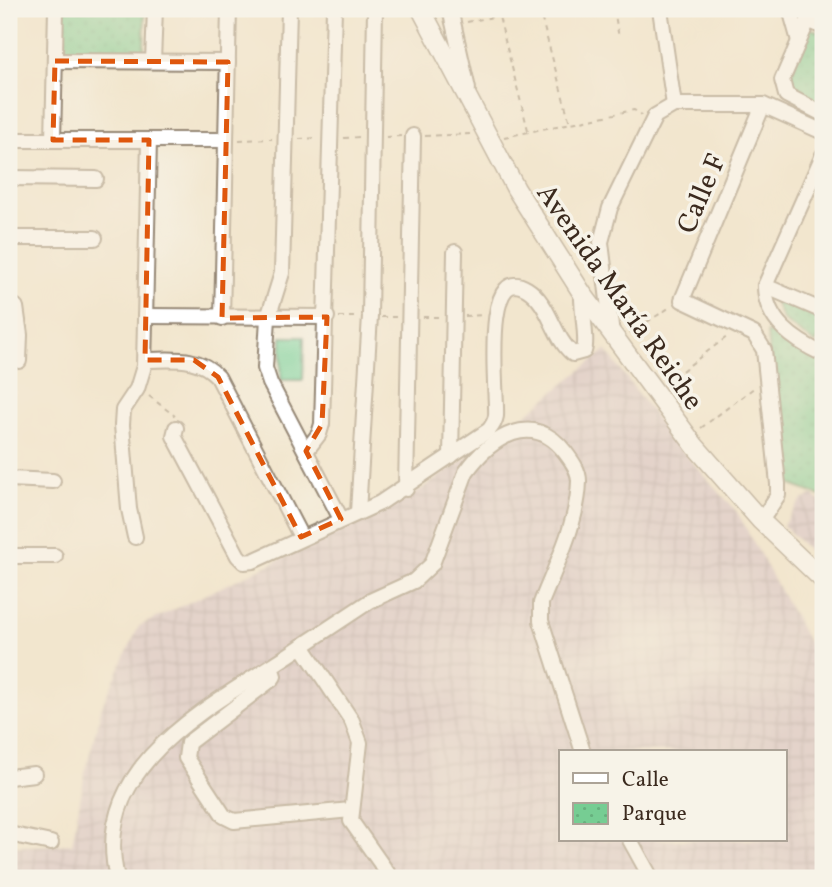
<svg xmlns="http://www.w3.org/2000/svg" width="832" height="887" font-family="Vollkorn,serif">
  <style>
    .industrial { fill: url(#industrial-grid); fill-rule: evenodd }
    .green { fill: #76cd93; stroke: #587c58; stroke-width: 2 }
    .park { fill: url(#park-dots); stroke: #587c58; stroke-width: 2 }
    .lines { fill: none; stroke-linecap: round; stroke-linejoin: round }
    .minor-casing { stroke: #968876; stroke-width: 18 }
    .major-casing { stroke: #968876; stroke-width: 21 }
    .path { stroke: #968876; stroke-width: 2; stroke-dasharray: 5 5; stroke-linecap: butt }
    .minor { stroke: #fff; stroke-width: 14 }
    .major { stroke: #fff; stroke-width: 18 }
    .marked { fill: none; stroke: #df570d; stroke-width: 5; stroke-dasharray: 14 9; stroke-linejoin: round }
    .labels { text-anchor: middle; stroke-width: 7; stroke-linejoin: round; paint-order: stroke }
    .street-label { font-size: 28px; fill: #3b2a1e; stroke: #f7f3e8 }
  </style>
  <defs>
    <pattern id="industrial-grid" width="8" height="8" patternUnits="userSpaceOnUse" patternTransform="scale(1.75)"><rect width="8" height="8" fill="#d2bdc6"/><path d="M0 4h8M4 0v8" fill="none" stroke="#ac9aa0"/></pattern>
    <pattern id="park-dots" width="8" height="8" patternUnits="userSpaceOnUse" patternTransform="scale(1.75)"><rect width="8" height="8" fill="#76cd93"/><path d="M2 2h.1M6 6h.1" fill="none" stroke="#67b07e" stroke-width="1.8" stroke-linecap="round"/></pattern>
  </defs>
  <rect width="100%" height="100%" fill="#f7f3e8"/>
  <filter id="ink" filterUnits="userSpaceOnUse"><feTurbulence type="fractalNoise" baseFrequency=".0143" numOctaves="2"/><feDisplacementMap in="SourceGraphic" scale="14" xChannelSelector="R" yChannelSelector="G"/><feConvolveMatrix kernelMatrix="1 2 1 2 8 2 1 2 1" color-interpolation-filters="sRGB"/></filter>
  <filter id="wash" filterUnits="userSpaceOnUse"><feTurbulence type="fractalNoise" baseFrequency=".00686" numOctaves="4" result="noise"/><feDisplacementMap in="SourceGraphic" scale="28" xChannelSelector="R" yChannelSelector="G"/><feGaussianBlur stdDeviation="1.57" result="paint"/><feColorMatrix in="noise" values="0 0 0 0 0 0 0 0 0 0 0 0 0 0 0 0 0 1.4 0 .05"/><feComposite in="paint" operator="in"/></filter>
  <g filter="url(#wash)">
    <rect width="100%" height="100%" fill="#f2e6ce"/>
    <g class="industrial">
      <path d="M606,350l64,87 67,75 86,157v209h-814v-31l63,-3 13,-71 17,-67 37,-80 267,-126 103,-72zM561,752h224v88h-224z"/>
      <path d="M812,495l11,8v62l-40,-40 18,-24z"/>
    </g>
    <path class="green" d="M282,337h22l-1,43h-22z"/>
    <g class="park">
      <path d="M63,9h82l-1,44 -82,-2z"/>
      <path d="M807,28l16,4v78l-22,-9 -14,-15z"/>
      <path d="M773,297l50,20v13l-7,14 -33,-24z"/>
      <path d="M767,332l56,25v140l-42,-16z"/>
    </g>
  </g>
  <g filter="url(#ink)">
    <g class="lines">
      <defs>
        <g id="minor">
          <path d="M289,9l-7,264 -14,45 -3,50 5,15 71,136"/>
          <path d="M450,9l18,80"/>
          <path d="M660,9l14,96"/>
          <path d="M790,9l9,32"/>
          <path d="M813,9l-31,71 4,15 37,19"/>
          <path d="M808,20l15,7"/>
          <path d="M55,61l173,1"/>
          <path d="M153,61l2,-52"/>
          <path d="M9,140h217"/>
          <path d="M53,140l3,-131"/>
          <path d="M823,155l-58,131c0,35 30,55 58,68"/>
          <path d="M9,178l87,1"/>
          <path d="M9,238h86"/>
          <path d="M765,286l58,25"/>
          <path d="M9,302l7,5 4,28 -1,26"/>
          <path d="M145,316l182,1"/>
          <path d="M222,318l7,-309"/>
          <path d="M612,334l-11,-92 9,-34 45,-92 19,-11h89l60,27"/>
          <path d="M145,360c28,0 53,-5 73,17l83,160"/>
          <path d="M176,428l-2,8 64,120 6,6 9,-1 127,-58 109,-73c4,-5 6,-8 7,-14 2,-16 -16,-156 31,-127 23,14 26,49 46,65l11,-3c4,-11 -3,-43 -2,-58"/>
          <path d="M306,451l13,-17 3,-10 12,-415"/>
          <path d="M451,456l4,-204"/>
          <path d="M9,479l44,2"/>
          <path d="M406,489l7,-353"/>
          <path d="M358,512l12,-196 5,-307"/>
          <path d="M761,521l17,-26v-11l-14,-134 -10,-16 -72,-34 81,-195"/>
          <path d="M135,537l-6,-28 -7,-84 1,-15 14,-21 7,-23 5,-226"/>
          <path d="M9,556h46"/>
          <path d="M302,646l68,-45 44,-20 18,-17 34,-92c25,-35 67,-62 99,-20 6,8 14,18 14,29 -1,41 -23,84 -38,122v18l42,131"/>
          <path d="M271,667l3,9 -2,3 -84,64 -2,15 38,58 10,5 117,-11"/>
          <path d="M9,777l25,-3"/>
          <path d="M9,834l42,9"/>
          <path d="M630,840l21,38"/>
          <path d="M117,878c-29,-119 106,-177 185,-232l50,75 8,22 -9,78 40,57"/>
        </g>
        <path id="major" d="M421,9l95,180 66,104 113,153 66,75 62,59"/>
      </defs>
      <use href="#minor" class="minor-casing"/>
      <use href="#major" class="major-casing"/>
      <g class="path">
        <path d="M497,9l31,121"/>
        <path d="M539,9l31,114"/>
        <path d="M614,9l5,29"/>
        <path d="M467,22l67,-13"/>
        <path d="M425,136l47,-2"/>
        <path d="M386,137l16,-1"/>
        <path d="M504,137l130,-27 8,5"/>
        <path d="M344,138l16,-1"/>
        <path d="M299,139l19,-1"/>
        <path d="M239,140l33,-1"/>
        <path d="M465,316l19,-1"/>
        <path d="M339,317h19"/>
        <path d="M381,317h16"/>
        <path d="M423,317h19"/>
        <path d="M630,333l42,-27"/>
        <path d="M666,383l62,-47"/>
        <path d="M149,396l26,20"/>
        <path d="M701,428l54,-41"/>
      </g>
      <use href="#minor" class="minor"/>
      <use href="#major" class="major"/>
    </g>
  </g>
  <path d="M0 0H832V887H0ZM55,61l173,1 -6,256 105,-1 -5,107 -16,27 35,68 -40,18 -83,-160 -24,-17h-49l4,-220h-96z" fill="#f2e6ce" fill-opacity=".55" fill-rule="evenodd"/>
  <path class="marked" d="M55,61l173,1 -6,256 105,-1 -5,107 -16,27 35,68 -40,18 -83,-160 -24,-17h-49l4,-220h-96z"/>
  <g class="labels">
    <g class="street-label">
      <text transform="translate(700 193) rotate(-67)" y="10">Calle F</text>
      <text transform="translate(621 296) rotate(55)" y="10">Avenida María Reiche</text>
    </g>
  </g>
  <rect width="832" height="887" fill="none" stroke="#f7f3e8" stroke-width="35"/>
  <rect x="559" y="750" width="228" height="91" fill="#f7f3e8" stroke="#aca397" stroke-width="2"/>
  <rect x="573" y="773" width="35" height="10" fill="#ffffff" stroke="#aca397" stroke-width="2"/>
  <text x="622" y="786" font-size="21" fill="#3b2a1e">Calle</text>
  <rect x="573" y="803" width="35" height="21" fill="url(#park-dots)" stroke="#aca397" stroke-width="2"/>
  <text x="622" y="820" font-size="21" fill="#3b2a1e">Parque</text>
</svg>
